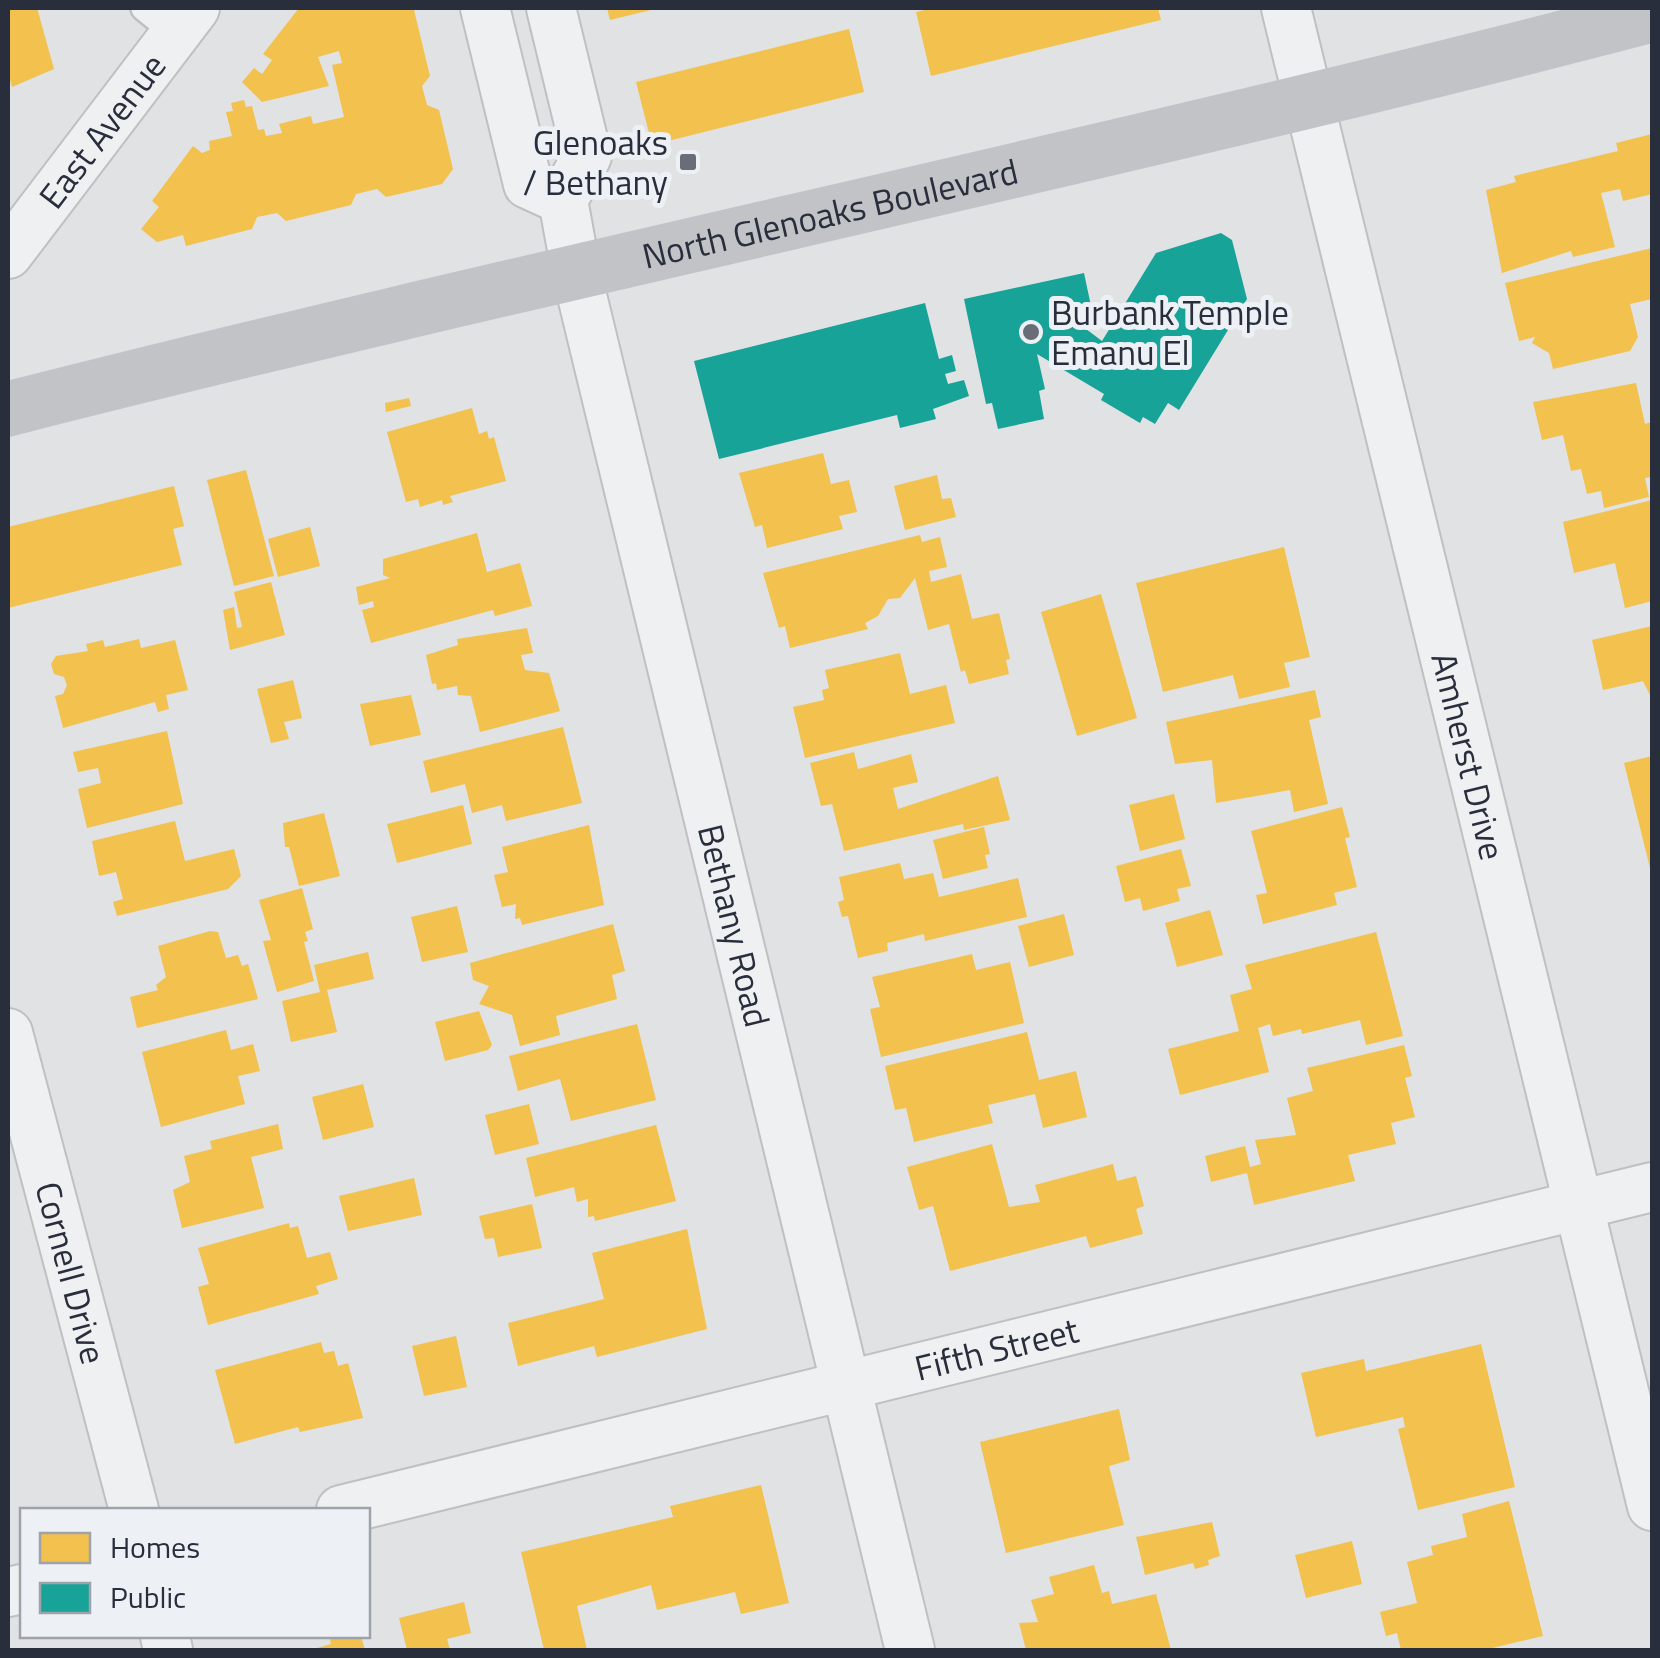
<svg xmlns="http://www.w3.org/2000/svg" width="1660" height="1658" font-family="'Titillium Web',sans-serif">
  <rect width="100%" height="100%" fill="#e0e2e4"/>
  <path fill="#f2c14e" d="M8 8H37L54 69 12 87 8 73Z
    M299 8 414 10 430 76 422 86 427 105 439 110 453 169 442 184 386 197 377 189 356 194 351 205 286 221 277 213 257 217 252 229 186 246 183 235 157 242 141 229 159 207 152 201 193 146 202 153 210 150 209 141 232 136 226 112 233 111 231 103 244 100 246 107 252 106 258 130 264 129 266 136 282 133 279 124 311 116 313 124 344 117 332 65 342 63 339 51 318 57 329 86 262 102 242 82 254 68 262 74 272 60 263 54Z
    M607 8H654L655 9 610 20Z
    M934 8H1158L1161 20 931 76 916 12Z
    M849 29 864 92 652 145 636 82Z
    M1652 134V194L1623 201 1620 189 1601 193 1615 247 1573 257 1571 251 1502 273 1486 190 1516 182 1514 176 1618 151 1616 143Z
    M1652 248V299L1630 304 1638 337 1630 351 1553 369 1549 353 1532 343 1535 337 1519 341 1505 283Z
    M1636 383 1645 424 1652 422V477L1645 478 1649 497 1604 508 1601 491 1587 494 1581 469 1571 471 1563 435 1542 440 1533 402Z
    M409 398 411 406 386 412 385 403Z
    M472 408 479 434 487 431 489 439 494 437 506 481 450 496 453 502 443 505 442 500 420 507 418 499 406 502 387 432Z
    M823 453 831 484 849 480 857 512 839 516 843 529 767 548 762 525 755 527 739 473Z
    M246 470 274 576 234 586 207 480Z
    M937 475 942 499 951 498 956 517 905 530 894 486Z
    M174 486 184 526 173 529 182 565 8 608V527Z
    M1652 500V601L1625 608 1615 563 1574 573 1563 522Z
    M310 527 320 566 278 577 268 539Z
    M477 533 487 572 520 563 532 606 495 616 493 610 371 643 362 610 374 607 373 601 359 605 356 587 390 578 383 575V559Z
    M920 535 922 542 940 537 947 567 929 571 931 582 961 574 972 619 999 613 1010 659 1006 660 1009 674 969 684 965 670 961 672 949 624 928 630 915 578 900 598 888 599 878 616 865 623 868 629 790 648 785 626 779 628 763 573Z
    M1284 547 1310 657 1284 663 1290 687 1239 699 1233 675 1163 692 1136 583Z
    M271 582 285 635 230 650 223 610 234 607 237 628 242 627 234 592Z
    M1101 594 1137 718 1077 736 1041 612Z
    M1652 626V699L1643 681 1603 690 1592 640Z
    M527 628 533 653 521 655 525 670 549 673 560 711 480 732 471 696 458 695 457 686 437 690 436 683 432 684 426 655 458 645 457 639Z
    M139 639 141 648 175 640 188 690 166 695 169 709 158 712 155 702 63 728 55 696 63 694 67 685 64 677 54 674 51 664 56 656 88 651 86 644 103 640 105 647Z
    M900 653 910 694 946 685 955 723 805 758 793 707 824 700 822 690 829 688 825 670Z
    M293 680 302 718 284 722 289 739 271 743 257 689Z
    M1315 690 1321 717 1309 720 1328 804 1294 812 1290 790 1216 803 1212 760 1175 764 1166 722Z
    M411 695 421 735 370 746 360 704Z
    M563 727 582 803 506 821 502 805 472 813 465 784 431 793 423 761Z
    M167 731 183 804 87 828 78 789 101 783 98 768 78 772 73 752Z
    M854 752 858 769 911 754 918 782 893 788 898 809 998 776 1010 820 964 830 963 824 844 851 832 804 821 806 810 763Z
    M1652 756V872H1651L1624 763Z
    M1174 794 1185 839 1140 851 1129 805Z
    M463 805 472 844 397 863 387 824Z
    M1342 807 1350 837 1345 838 1357 887 1334 893 1337 905 1263 924 1256 895 1267 893 1251 831Z
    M324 813 340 876 299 886 289 847H285L283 823Z
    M175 821 185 861 234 849 241 876 228 889 117 916 113 902 123 899 116 872 99 876 92 841Z
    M589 825 604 905 522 925 520 918 515 919 516 904 502 907 494 875 508 872 502 847Z
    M984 827 990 854 985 855 988 868 943 879 933 840Z
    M1181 849 1191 886 1177 889 1180 901 1143 911 1140 898 1125 902 1116 866Z
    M900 863 904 879 933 873 939 897 1018 878 1027 917 925 941 924 934 887 943 888 951 858 958 848 916 842 917 838 902 844 900 839 877Z
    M302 888 313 929 305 932 308 941 304 942 314 981 277 992 263 941 271 940 259 900Z
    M457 906 468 952 422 962 411 917Z
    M1210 910 1223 955 1177 967 1165 923Z
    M1064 914 1074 955 1029 967 1018 926Z
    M613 924 625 971 612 975 617 999 556 1016 560 1035 520 1046 512 1015 479 1004 489 986 473 980 470 963Z
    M210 931 218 932 226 958 238 955 242 966 248 964 258 999 137 1028 130 997 158 990 156 985 166 977 158 946Z
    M1376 932 1403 1036 1366 1045 1360 1020 1302 1034 1301 1029 1273 1036 1270 1024 1258 1028 1269 1072 1180 1095 1168 1049 1239 1031 1230 995 1252 989 1245 965Z
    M368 952 374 979 327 990 337 1032 291 1042 282 1001 320 992 314 965Z
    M972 954 976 970 1010 962 1024 1023 881 1057 870 1009 880 1007 872 977Z
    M479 1011 492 1045 488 1050 445 1061 435 1022Z
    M637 1024 656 1100 571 1121 560 1079 518 1091 509 1056Z
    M226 1030 231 1050 253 1044 260 1071 238 1076 245 1104 161 1127 142 1052Z
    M1027 1032 1039 1080 1076 1071 1087 1117 1043 1128 1035 1094 988 1105 993 1123 914 1142 906 1108 895 1110 885 1066Z
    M1404 1045 1412 1076 1405 1078 1415 1117 1391 1123 1396 1144 1348 1155 1355 1181 1254 1205 1247 1173 1211 1182 1205 1156 1245 1146 1250 1167 1261 1164 1255 1140 1296 1135 1287 1098 1313 1091 1307 1068Z
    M363 1084 374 1127 323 1140 312 1097Z
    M529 1104 539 1144 495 1155 485 1115Z
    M278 1124 283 1149 251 1157 264 1208 182 1228 173 1190 190 1182 184 1156 212 1149 210 1141Z
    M656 1125 676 1201 595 1221 594 1216 588 1217V1199L577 1202 574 1187 535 1197 526 1158Z
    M992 1144 1009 1207 1040 1202 1035 1185 1113 1164 1117 1181 1136 1176 1144 1206 1136 1209 1143 1234 1090 1248 1086 1236 950 1271 933 1206 919 1210 907 1167Z
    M414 1178 422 1215 348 1231 339 1196Z
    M532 1204 542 1248 498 1257 494 1238 485 1239 479 1216Z
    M289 1223 290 1228 298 1226 307 1258 330 1252 338 1279 316 1286 319 1294 208 1325 198 1287 209 1284 198 1248Z
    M687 1229 707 1329 597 1357 594 1346 518 1366 508 1323 604 1299 592 1253Z
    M456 1336 467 1387 424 1396 412 1346Z
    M321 1342 324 1353 334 1351 338 1366 348 1363 363 1418 300 1432 298 1427 235 1444 215 1370Z
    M1481 1344 1515 1487 1418 1510 1398 1429 1405 1427 1403 1417 1316 1437 1301 1373 1364 1359 1366 1371Z
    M1119 1409 1130 1460 1109 1466 1124 1525 1006 1553 980 1442Z
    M761 1485 789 1603 741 1614 735 1592 657 1610 651 1585 577 1606 587 1650H544L521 1552 673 1517 670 1506Z
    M1509 1501 1543 1636 1484 1650H1401L1397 1633 1386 1636 1380 1612 1417 1603 1407 1562 1433 1555 1431 1546 1467 1537 1462 1514Z
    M1212 1522 1220 1556 1208 1560 1209 1565 1195 1569 1193 1563 1145 1575 1136 1537Z
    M1352 1541 1362 1584 1306 1598 1295 1555Z
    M1094 1565 1102 1593 1109 1591 1112 1604 1156 1594 1171 1650H1026L1019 1623 1038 1622 1031 1600 1054 1594 1049 1577Z
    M464 1602 471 1633 447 1639 450 1650H407L399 1618Z
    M329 1636H361L365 1650H310L331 1644Z"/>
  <path fill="#17a398" d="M1221 233 1232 240 1247 299 1179 410 1168 403 1155 424 1143 417 1140 423 1101 400 1104 394 1037 354 1045 389 1039 391 1044 419 998 429 992 403 986 404 964 299 1084 273 1091 306 1078 323 1102 341 1156 253Z
    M925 303 939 359 952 355 956 371 945 374 948 384 964 380 969 396 933 409 936 419 900 428 897 415 719 459 694 361Z"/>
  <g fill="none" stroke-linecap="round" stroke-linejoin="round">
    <g stroke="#bec0c2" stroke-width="30">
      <path id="lane" d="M144 8 175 33"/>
    </g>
    <g stroke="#bec0c2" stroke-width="52">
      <g id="street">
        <path d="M485 8 528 184 563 200"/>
        <path id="s1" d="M551 8 587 156 563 200 576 271 910 1650"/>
        <path id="s2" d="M1286 8 1652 1506"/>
        <path id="s3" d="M8 254 195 8"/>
        <path id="s4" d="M8 1033 134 1510"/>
        <path id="s5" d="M341 1510 1652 1187"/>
        <path d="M8 1592 22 1589"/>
        <path d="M165 1636 168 1650"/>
      </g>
    </g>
    <use href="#lane" stroke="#eff0f1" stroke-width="25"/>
    <use href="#street" stroke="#eff0f1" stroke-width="48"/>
    <path stroke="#c1c3c7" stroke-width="55" id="s6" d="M8 409C554 270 1107 157 1652 15"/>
  </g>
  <g fill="#686d77" stroke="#edf0f4" stroke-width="4">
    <rect x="678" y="152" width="20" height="20" rx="5"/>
    <circle cx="1031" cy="332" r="10"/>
  </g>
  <g text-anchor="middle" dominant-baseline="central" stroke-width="10" stroke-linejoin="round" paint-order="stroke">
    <g font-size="35" fill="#282e3c" stroke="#edf0f4">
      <text stroke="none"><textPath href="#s3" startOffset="155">East Avenue</textPath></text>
      <text stroke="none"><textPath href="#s6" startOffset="845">North Glenoaks Boulevard</textPath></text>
      <text stroke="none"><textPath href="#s2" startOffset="770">Amherst Drive</textPath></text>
      <text stroke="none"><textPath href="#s1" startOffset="948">Bethany Road</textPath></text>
      <text stroke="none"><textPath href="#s4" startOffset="248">Cornell Drive</textPath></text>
      <text stroke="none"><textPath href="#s5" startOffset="675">Fifth Street</textPath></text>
    </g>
    <g font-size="35" fill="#282e3c" stroke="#edf0f4" text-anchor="end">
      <text x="668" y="142">Glenoaks<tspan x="668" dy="40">/ Bethany</tspan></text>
      <text x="1051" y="312" text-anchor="start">Burbank Temple<tspan x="1051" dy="40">Emanu El</tspan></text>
    </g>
  </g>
  <rect width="1660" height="1658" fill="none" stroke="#282e3c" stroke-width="20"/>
  <rect x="20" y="1508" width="350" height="130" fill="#edf0f4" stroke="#9ea2aa" stroke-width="2.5"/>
  <rect x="40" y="1533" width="50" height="30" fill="#f2c14e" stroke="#9ea2aa" stroke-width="2.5"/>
  <text x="110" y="1558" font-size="30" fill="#282e3c">Homes</text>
  <rect x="40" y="1583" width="50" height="30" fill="#17a398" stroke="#9ea2aa" stroke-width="2.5"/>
  <text x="110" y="1608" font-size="30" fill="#282e3c">Public</text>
</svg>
